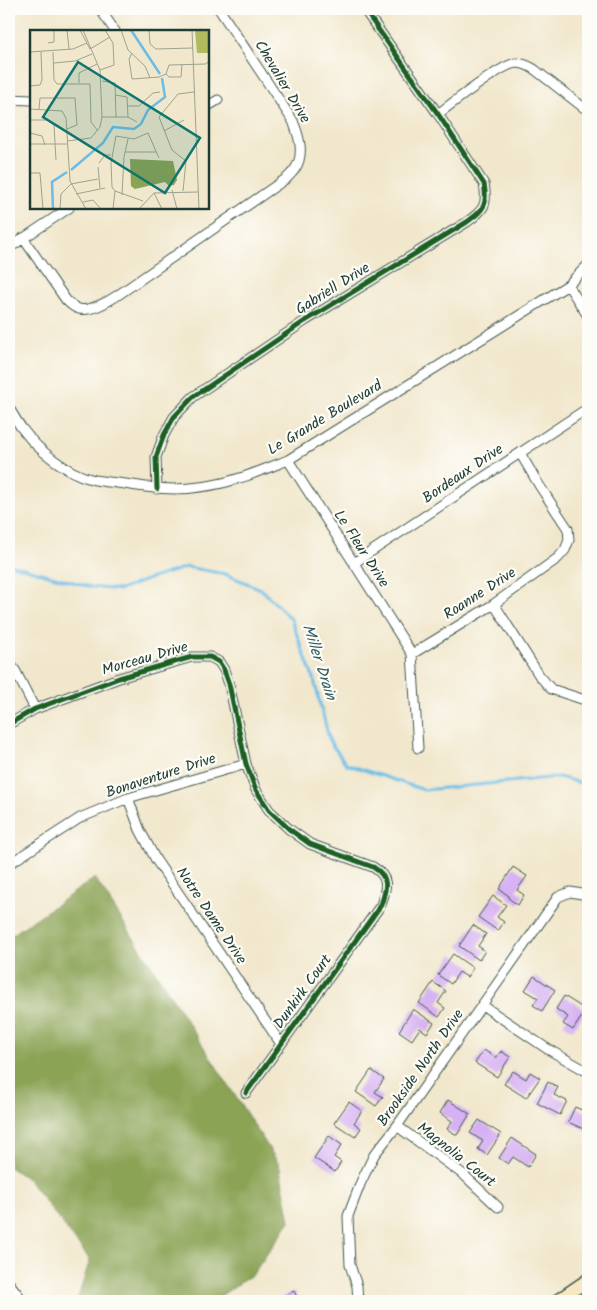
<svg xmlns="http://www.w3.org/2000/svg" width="597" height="1310" font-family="Kalam,sans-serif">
  <rect width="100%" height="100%" fill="#fdfcf7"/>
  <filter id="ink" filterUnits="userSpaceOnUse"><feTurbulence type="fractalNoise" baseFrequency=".02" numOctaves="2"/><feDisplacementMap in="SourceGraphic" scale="10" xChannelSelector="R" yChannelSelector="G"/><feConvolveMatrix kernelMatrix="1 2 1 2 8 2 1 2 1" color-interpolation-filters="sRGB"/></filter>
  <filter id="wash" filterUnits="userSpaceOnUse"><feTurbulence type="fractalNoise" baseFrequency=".0096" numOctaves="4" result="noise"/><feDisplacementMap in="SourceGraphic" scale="20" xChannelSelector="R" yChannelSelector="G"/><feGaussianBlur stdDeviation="1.12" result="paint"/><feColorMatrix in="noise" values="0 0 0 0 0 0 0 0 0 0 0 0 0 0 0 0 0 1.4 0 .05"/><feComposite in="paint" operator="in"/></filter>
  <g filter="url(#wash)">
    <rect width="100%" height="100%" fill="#f1e7cc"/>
    <path fill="#8ba354" stroke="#557044" d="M95 878 279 1164 290 1221 253 1274 213 1301H77L90 1260 28 1179 9 1167V937Z"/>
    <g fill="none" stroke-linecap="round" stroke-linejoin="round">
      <path stroke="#6bbde7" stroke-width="3" d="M9 564 91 587 120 590 149 579 187 567 225 574 261 589 291 619 314 680 330 742 346 764 424 790 559 777 588 785"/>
    </g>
    <g id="blocks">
      <path fill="#d6b0f3" d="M513 867 527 876 517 890 524 895 518 905 508 898 509 896 499 889Z
        M493 896 506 905 497 917 504 922 498 931 478 917Z
        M473 925 486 934 478 946 485 951 479 960 459 946Z
        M453 954 473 968 467 977 459 972 451 984 438 975Z
        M534 976 555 990 542 1011 533 1005 538 998 525 990Z
        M433 982 446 991 438 1003 445 1008 439 1017 419 1003Z
        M564 996 586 1010 573 1030 563 1024 568 1017 556 1009Z
        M413 1009 434 1023 427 1033 420 1028 412 1040 399 1031Z
        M484 1050 496 1058 501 1051 510 1057 497 1077 475 1063Z
        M371 1070 384 1079 375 1092 383 1097 376 1106 356 1092Z
        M513 1071 526 1079 530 1072 540 1078 526 1098 504 1084Z
        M548 1082 558 1087 554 1095 567 1101 560 1115 537 1103Z
        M448 1100 470 1114 457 1135 447 1129 452 1121 440 1113Z
        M349 1102 362 1111 354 1123 361 1128 355 1137 334 1123Z
        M575 1107 588 1113V1131L568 1122Z
        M479 1120 501 1134 487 1155 478 1149 483 1141 470 1133Z
        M329 1136 342 1145 334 1157 341 1162 335 1172 314 1158Z
        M512 1138 536 1154 528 1167 513 1157 508 1164 499 1158Z
        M294 1291 299 1301H274Z"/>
    </g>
  </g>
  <g filter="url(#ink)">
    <use href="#blocks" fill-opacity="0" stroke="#3e564b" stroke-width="1"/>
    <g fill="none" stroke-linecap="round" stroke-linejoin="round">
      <g stroke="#3e564b" stroke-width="11">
        <path id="street" d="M100 9 115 31
          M9 99 31 100
          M208 106 218 100
          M438 114C451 104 503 64 516 63 522 63 529 66 534 69L588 111
          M23 238 66 300C70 304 74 308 79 309 90 312 109 301 118 295L287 178C290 175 293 172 295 169 305 154 299 136 293 121L219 9
          M9 248 69 208
          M568 285 588 316
          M9 408C14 416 18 424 24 431 38 450 67 473 91 479 101 482 114 482 125 484 150 488 175 491 200 487 230 484 260 471 288 460L568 285 588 265
          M288 460 412 654 418 748
          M157 489 156 457 164 435 174 417 193 397 305 321 467 222C484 210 488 205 484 184L438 114 364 9
          M354 563 588 408
          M494 604 539 675 551 689 588 701
          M412 654 494 604 558 558 565 550 569 540 568 529 539 485 520 453
          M9 663 15 670 35 709
          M9 724 35 709 119 678 192 657H210L219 662 224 670 229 684 246 764 256 790 269 810 289 829 310 844 373 867C391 878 386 889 381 905L246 1093
          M128 798 140 830 156 860 281 1044
          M9 864 80 818 128 798 246 764
          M482 1005 546 1048 588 1072
          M397 1126 464 1175 498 1207
          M9 1283 23 1301
          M358 1301 357 1286 350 1265 348 1216 361 1182 374 1155 397 1126 558 897 570 892 588 895"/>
      </g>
      <g stroke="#3e564b" stroke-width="15">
        <path id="secondary" d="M557 1301 588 1280"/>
      </g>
      <use href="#street" stroke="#fff" stroke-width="9"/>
      <use href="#secondary" stroke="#f7e8c3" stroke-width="12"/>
      <g stroke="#fdfcf7" stroke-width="8">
        <path id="cycleway" d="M157 489 156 457 164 435 174 417 193 397 305 321 467 222C484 210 488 205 484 184L438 114 364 9
          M9 724 35 709 119 678 192 657H210L219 662 224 670 229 684 246 764 256 790 269 810 289 829 310 844 373 867C391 878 386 889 381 905L246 1093"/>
      </g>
      <use href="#cycleway" stroke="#1b5e20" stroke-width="5"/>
    </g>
  </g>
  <g text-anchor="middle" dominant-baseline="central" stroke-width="4.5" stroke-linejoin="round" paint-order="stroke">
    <g font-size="15" fill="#1f3d34" stroke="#fdfcf7">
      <text transform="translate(282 82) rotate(59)">Chevalier Drive</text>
      <text transform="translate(333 289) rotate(-32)">Gabriell Drive</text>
      <text transform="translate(325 418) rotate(-31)">Le Grande Boulevard</text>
      <text transform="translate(463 474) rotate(-34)">Bordeaux Drive</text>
      <text transform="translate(361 549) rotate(57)">Le Fleur Drive</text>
      <text transform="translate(480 594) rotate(-33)">Roanne Drive</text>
      <text transform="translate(145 659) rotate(-16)">Morceau Drive</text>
      <text transform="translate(161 776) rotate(-18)">Bonaventure Drive</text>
      <text transform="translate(211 916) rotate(56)">Notre Dame Drive</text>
      <text transform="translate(303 992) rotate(-54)">Dunkirk Court</text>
      <text transform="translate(421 1068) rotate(-55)">Brookside North Drive</text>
      <text transform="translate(456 1155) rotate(38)">Magnolia Court</text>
    </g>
    <g font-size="16" font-style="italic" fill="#325d61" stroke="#fdfcf7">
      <text transform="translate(319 662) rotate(72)">Miller Drain</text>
    </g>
  </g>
  <g transform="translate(30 30)">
    <rect width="179" height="179" fill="#f1e7cc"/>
    <path d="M165 0H179V23H167Z" fill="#afbb5d"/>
    <path d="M100 129 143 131 147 150 144 155 139 156 135 152 105 159 101 156Z" fill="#8ba354"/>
    <path fill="none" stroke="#6bbde7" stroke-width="2.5" d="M101 0 130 44M41 140 73 113 83 97 104 99 111 94 118 80 135 67 132 48M23 179 22 152 37 142"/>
    <path fill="none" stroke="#9da38f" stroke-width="1" d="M37 0 39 19M50 0 60 19M91 0 98 20 115 36 120 48M119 0 120 14 126 19 163 18M162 0 169 179M18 13 24 12V0M60 19 80 7M0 22 43 19 57 13M11 22 12 50M23 22 24 50M102 23 99 29 102 49 129 47 136 44 139 35 176 34 179 31M24 33 45 31 62 24M70 40 84 35 83 13 75 0M136 44 139 47H151L152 34M24 50 27 54H60L61 92 68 101M72 51 85 53 86 87M49 53V43L67 34M0 56 10 55 12 50M85 65 97 67 98 87M179 71V88M98 76H109L123 63 130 62M0 79 32 81M9 79 10 68H45L47 95 37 99M32 81 36 88 40 151 56 179M72 87H98L107 92M0 90H18L24 95 26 130M134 101 154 90M0 103 12 106 15 115M37 111 61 108 70 97 72 87 70 40 53 0M0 114H37M95 122H126M69 133 75 125H81M68 137 70 158M0 143H10L13 179M142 160 147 179M85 161 82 157 81 133 86 106 104 109 118 103 129 128M85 161 113 171M153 161 156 131 142 120 129 87 148 64 164 62M124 163 132 179M46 164 75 158M92 165 94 127 98 109M53 172 63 170 71 179M30 179 31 164 41 154 68 149M83 179 85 161M109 179 124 163 168 162"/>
    <path fill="#0f766e" fill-opacity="0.15" stroke="#0f766e" stroke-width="2.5" d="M48 32 170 108 135 163 13 87Z"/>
    <rect width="179" height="179" fill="none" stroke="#1f3d34" stroke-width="2.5"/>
  </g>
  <rect width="597" height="1310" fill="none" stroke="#fdfcf7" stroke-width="30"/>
</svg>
